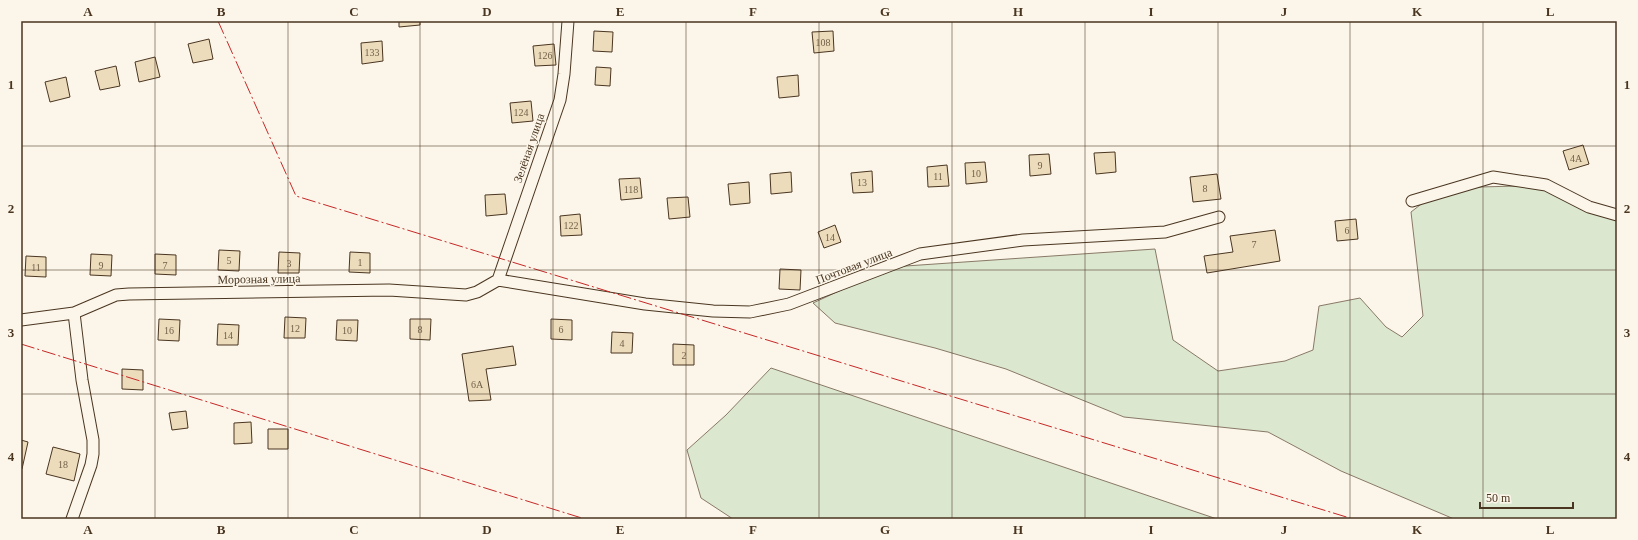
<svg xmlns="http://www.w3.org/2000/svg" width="1638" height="540" font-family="Georgia,serif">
  <rect width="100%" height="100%" fill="#fbf6e9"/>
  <path fill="#dce7d0" stroke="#887966" d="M1555 185 1604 215 1617 211V519H1454L1341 471 1268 432 1124 417 1006 369 935 348 835 323 813 303 891 267 1155 249 1173 340 1218 371 1285 361 1313 350 1319 306 1360 298 1386 327 1402 337 1423 316 1411 212 1442 188Z
    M771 368 1217 519H733L701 498 687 450 726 415Z"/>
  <path fill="#ecdcbc" stroke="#4a3520" d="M399 21H420V25L399 27Z
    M594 31 613 32 612 52 593 51Z
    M833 31 834 51 814 53 812 32Z
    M209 39 213 59 193 63 188 44Z
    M382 41 383 61 362 64 361 43Z
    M554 44 556 65 535 66 533 46Z
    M155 57 160 77 139 82 135 62Z
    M116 66 120 86 100 90 95 71Z
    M596 67 611 68 610 86 595 85Z
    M798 75 799 96 779 98 777 77Z
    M66 77 70 97 50 102 45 82Z
    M531 101 533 121 512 123 510 103Z
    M1583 145 1589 164 1569 170 1563 151Z
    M1115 152 1116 172 1096 174 1094 153Z
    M1049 154 1051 174 1030 176 1029 155Z
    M985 162 987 182 966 184 965 163Z
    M947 165 949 186 928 187 927 167Z
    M872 171 873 192 853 193 851 173Z
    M791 172 792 192 771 194 770 174Z
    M1217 174 1221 199 1193 202 1190 177Z
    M640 178 642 198 621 200 619 179Z
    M749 182 750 203 730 205 728 184Z
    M505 194 507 214 486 216 485 195Z
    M688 197 690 217 669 219 667 198Z
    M580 214 582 235 561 236 560 216Z
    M1356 219 1358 239 1337 241 1335 221Z
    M835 225 841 242 824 248 818 232Z
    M1275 230 1280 261 1207 273 1204 256 1233 252 1230 236Z
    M219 250 240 251 239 271 218 270Z
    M279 252 300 253 299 273H278Z
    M350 252 370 253V273L349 272Z
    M91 254 112 255 111 276 90 275Z
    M155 254 176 255V275L155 274Z
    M26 256 46 257V277L25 276Z
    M780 269 801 270 800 290 779 289Z
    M285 317 306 318 305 338H284Z
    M159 319 180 320 179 341 158 340Z
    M410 319H431L430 340 410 339Z
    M551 319 572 320V340L551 339Z
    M337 320H358L357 341 336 340Z
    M218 324 239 325 238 345H217Z
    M612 332 633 333 632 353H611Z
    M673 344 694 345V365H673Z
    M513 346 516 365 486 369 491 400 469 401 462 354Z
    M122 369 143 370V390L122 389Z
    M186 411 188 428 172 430 169 413Z
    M251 422 252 443 234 444V423Z
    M268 429H288V449H268Z
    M21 440 28 442 22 469H21Z
    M53 447 80 454 74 481 46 474Z"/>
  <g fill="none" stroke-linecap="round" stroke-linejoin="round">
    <g stroke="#4a3520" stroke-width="13">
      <path id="minor" d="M1412 201 1493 177 1546 185 1589 207 1617 215
        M498 280 645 304 713 311 750 312 789 304 920 254 1023 240 1165 232 1219 217
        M498 280 560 100 564 74 568 21
        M21 320 74 313 116 295 129 294 389 290 466 295 477 292 498 280
        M72 519 91 465 93 454V440L82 380 74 313"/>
    </g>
    <use href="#minor" stroke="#fbf6e9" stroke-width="11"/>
    <path stroke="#c62828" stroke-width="1" stroke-dasharray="14 3 2 3" stroke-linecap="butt" d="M218 21 296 196 1353 519
      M21 344 585 519"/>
  </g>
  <path fill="none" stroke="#4a3520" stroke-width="1" stroke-opacity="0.55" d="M155 21V519M288 21V519M420 21V519M553 21V519M686 21V519M819 21V519M952 21V519M1085 21V519M1218 21V519M1350 21V519M1483 21V519M21 146H1617M21 270H1617M21 394H1617"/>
  <g text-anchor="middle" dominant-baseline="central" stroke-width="3" stroke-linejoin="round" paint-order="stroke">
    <g font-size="10" fill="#725f47">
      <text x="823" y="42">108</text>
      <text x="372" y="52">133</text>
      <text x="545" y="55">126</text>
      <text x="521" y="112">124</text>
      <text x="1576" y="158">4А</text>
      <text x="1040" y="165">9</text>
      <text x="976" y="173">10</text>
      <text x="938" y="176">11</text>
      <text x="862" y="182">13</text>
      <text x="1205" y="188">8</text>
      <text x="631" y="189">118</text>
      <text x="571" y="225">122</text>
      <text x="1347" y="230">6</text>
      <text x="830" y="237">14</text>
      <text x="1254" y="244">7</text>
      <text x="229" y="260">5</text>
      <text x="360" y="262">1</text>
      <text x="289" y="263">3</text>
      <text x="101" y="265">9</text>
      <text x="165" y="265">7</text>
      <text x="36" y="267">11</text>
      <text x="295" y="328">12</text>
      <text x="420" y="329">8</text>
      <text x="561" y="329">6</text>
      <text x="169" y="330">16</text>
      <text x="347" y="330">10</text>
      <text x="228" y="335">14</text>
      <text x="622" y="343">4</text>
      <text x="684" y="355">2</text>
      <text x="477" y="384">6А</text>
      <text x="63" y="464">18</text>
    </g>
    <g font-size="12" fill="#4a3520" stroke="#fbf6e9">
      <text transform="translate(529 148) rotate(-71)">Зелёная улица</text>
      <text transform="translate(854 266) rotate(-21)">Почтовая улица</text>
      <text transform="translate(259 279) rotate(-1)">Морозная улица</text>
    </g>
  </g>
  <rect width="1638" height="540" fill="none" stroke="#fbf6e9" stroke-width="44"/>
  <path d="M1480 502v6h93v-6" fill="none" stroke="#4a3520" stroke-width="2"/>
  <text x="1486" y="502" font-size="12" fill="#4a3520" stroke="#fbf6e9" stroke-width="3" paint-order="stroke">50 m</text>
  <rect x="22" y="22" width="1594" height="496" fill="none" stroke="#4a3520" stroke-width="1.5"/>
  <g font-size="13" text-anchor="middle" font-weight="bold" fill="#4a3520">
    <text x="88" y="16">A</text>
    <text x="221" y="16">B</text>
    <text x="354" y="16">C</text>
    <text x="487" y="16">D</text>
    <text x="620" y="16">E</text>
    <text x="753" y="16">F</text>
    <text x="885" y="16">G</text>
    <text x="1018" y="16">H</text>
    <text x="1151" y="16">I</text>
    <text x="1284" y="16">J</text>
    <text x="1417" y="16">K</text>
    <text x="1550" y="16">L</text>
    <text x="11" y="89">1</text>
    <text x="1627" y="89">1</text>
    <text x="11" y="213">2</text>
    <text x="1627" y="213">2</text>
    <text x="11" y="337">3</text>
    <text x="1627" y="337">3</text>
    <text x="11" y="461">4</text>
    <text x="1627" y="461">4</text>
    <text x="88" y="534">A</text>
    <text x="221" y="534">B</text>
    <text x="354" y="534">C</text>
    <text x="487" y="534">D</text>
    <text x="620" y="534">E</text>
    <text x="753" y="534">F</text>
    <text x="885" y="534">G</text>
    <text x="1018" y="534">H</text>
    <text x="1151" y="534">I</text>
    <text x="1284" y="534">J</text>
    <text x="1417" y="534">K</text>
    <text x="1550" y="534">L</text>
  </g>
</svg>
